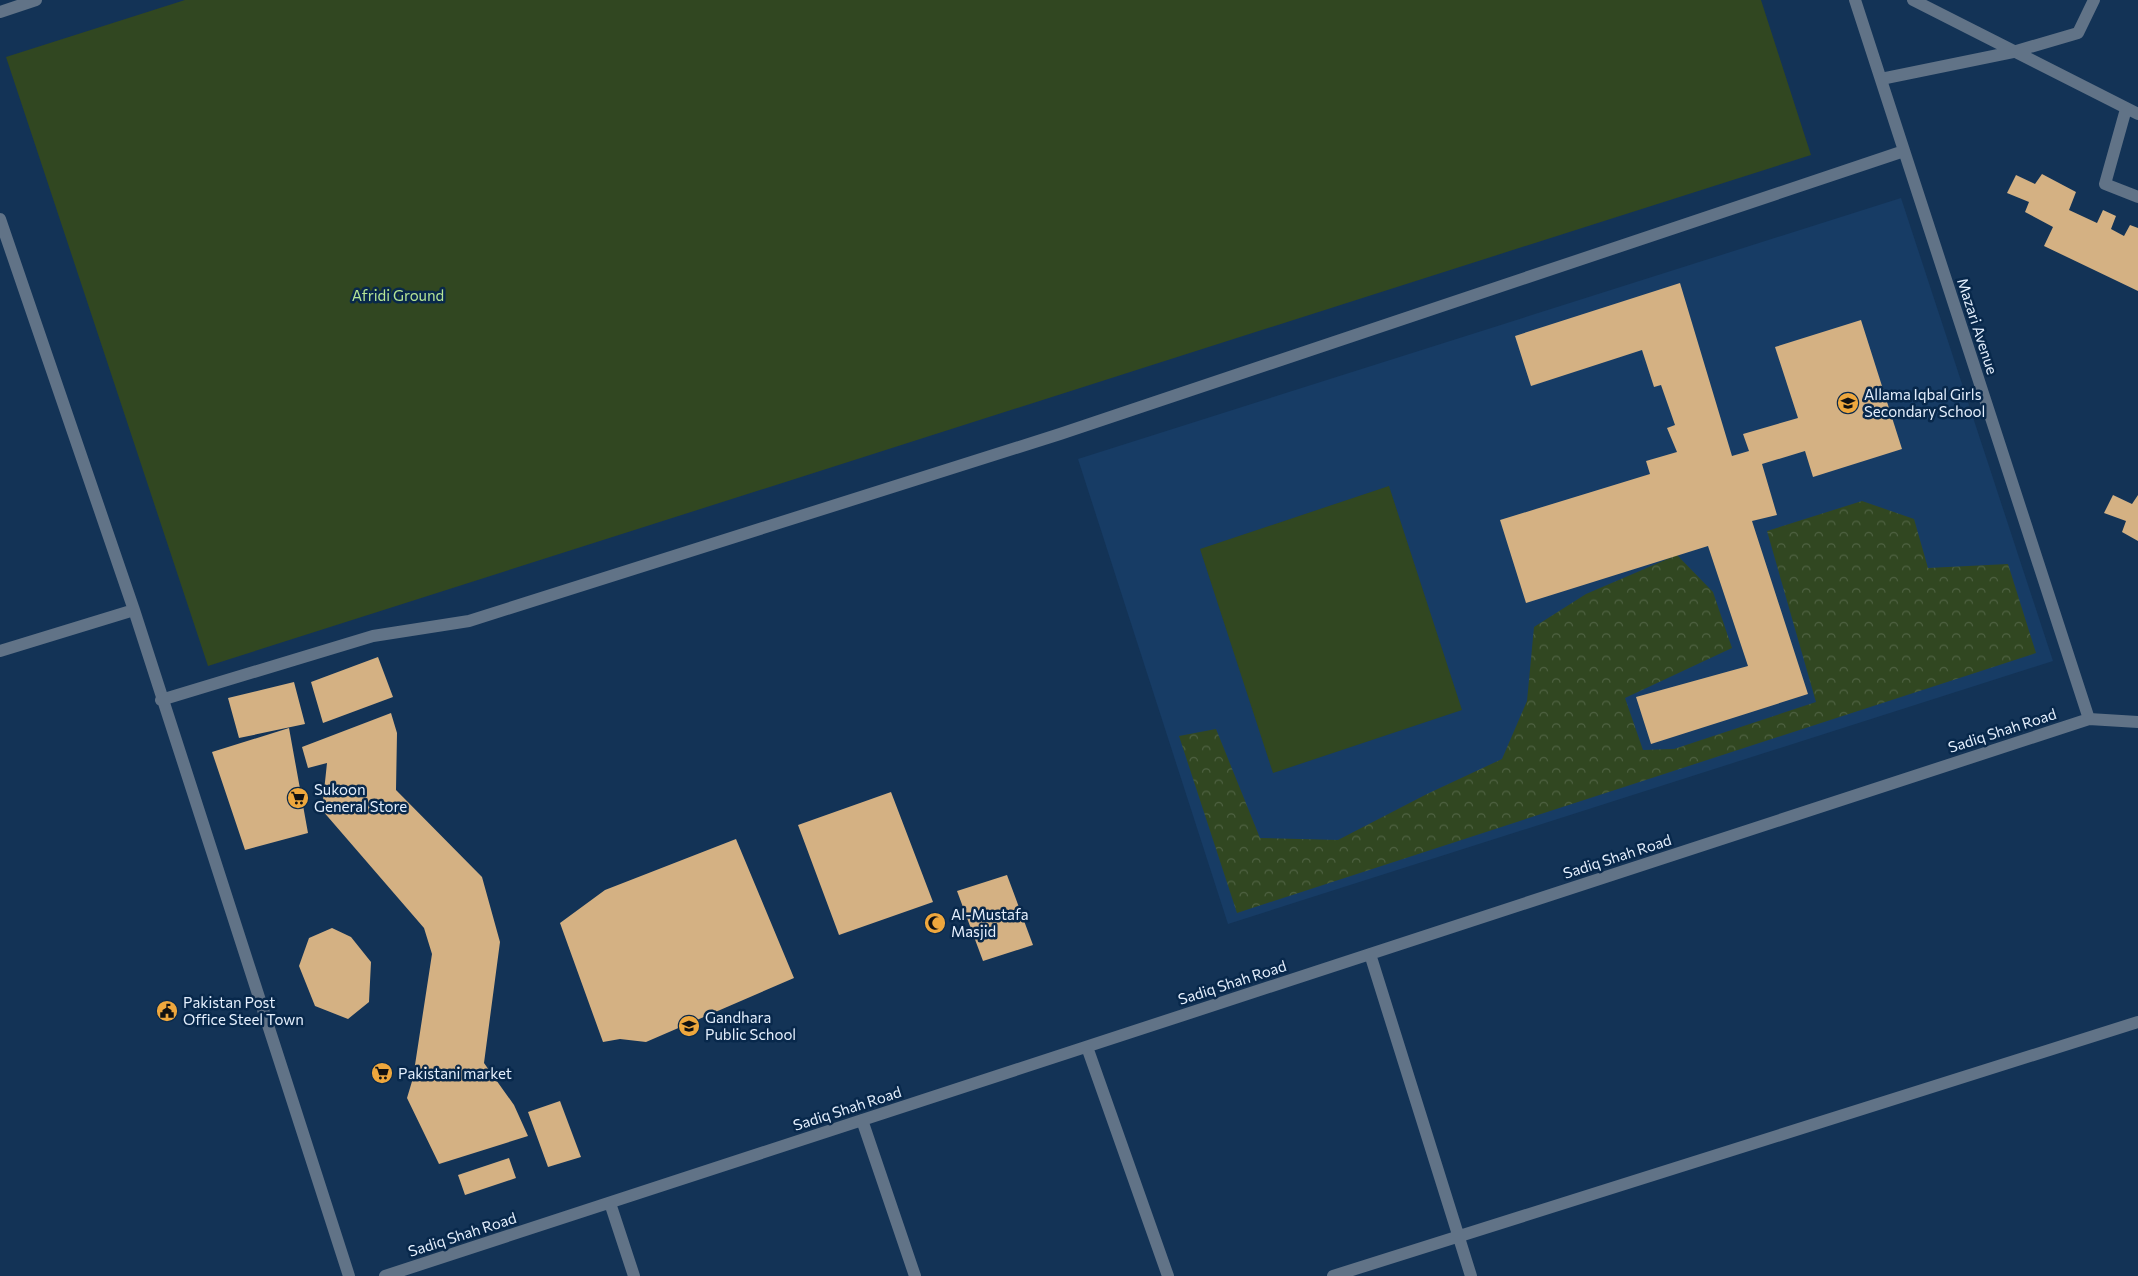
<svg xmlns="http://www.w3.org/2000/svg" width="2138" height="1276" font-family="Commissioner,sans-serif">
  <defs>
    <pattern id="forest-crowns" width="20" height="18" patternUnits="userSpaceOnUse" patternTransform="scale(1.25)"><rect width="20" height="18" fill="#314721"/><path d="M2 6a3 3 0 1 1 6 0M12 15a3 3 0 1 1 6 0" fill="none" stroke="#4f6242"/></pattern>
  </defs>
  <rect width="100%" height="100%" fill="#133356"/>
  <path fill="#173c65" d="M1901 198 2053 661 1228 924 1078 459Z"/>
  <path fill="#314721" d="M185 0H1761L1811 155 208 666 6 57Z
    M1389 486 1462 710 1273 773 1200 549Z"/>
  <path fill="url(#forest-crowns)" d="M1862 501 1914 519 1928 568 2008 564 2036 653 1237 913 1179 736 1216 729 1260 838 1338 840 1427 794 1502 759 1527 701 1534 627 1586 594 1677 555 1713 592 1732 648 1625 698 1643 750 1674 749 1816 702 1767 531Z"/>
  <path fill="#d4b183" d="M2042 174 2076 192 2069 210 2097 223 2103 210 2116 216 2111 229 2124 236 2130 225 2138 228V291L2044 246 2053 227 2025 212 2029 202 2007 193 2016 175 2035 184Z
    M1680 283 1732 456 1749 451 1743 434 1798 418 1775 347 1861 320 1902 449 1813 477 1805 451 1762 464 1777 515 1752 521 1808 694 1651 744 1636 697 1748 666 1708 546 1526 603 1500 520 1650 474 1646 461 1677 452 1667 428 1675 425 1661 385 1654 387 1642 350 1531 386 1515 336Z
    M2113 495 2132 504 2138 495V541L2122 532 2126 521 2104 513Z
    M378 657 393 697 323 723 311 682Z
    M294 682 305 724 239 738 228 698Z
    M391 713 397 733 396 790 482 877 500 942 484 1063 514 1105 528 1136 439 1164 407 1098 413 1078 432 954 424 928 322 810 327 763 308 768 302 747Z
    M289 728 308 833 245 850 212 752Z
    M891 792 933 902 839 935 798 825Z
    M736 839 794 978 646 1042 620 1039 603 1042 560 923 605 890Z
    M1007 875 1033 945 983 961 957 891Z
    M332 928 351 937 371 962 369 1002 348 1019 315 1006 299 966 309 938Z
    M560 1101 581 1157 548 1167 528 1112Z
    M509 1158 516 1178 465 1195 458 1175Z"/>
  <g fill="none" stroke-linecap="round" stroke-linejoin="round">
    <path stroke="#617387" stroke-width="12" d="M1855 0 2089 719
      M1913 0 2138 114
      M0 12 36 0
      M1881 79 2013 52 2078 33 2094 0
      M2126 109 2105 184 2138 197
      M0 219 134 610 349 1276
      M0 651 134 610
      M161 700 373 636 469 621 1060 434 1904 151
      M1370 954 1471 1276
      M1087 1047 1168 1276
      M862 1120 915 1276
      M610 1203 634 1276
      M385 1276 2089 719 2138 722
      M1333 1276 2138 1022"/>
  </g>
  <defs>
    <g id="school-disc" transform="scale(1.125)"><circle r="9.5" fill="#eea73d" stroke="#08284b"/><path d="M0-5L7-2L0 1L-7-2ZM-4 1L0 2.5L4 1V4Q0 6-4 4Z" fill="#111"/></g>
    <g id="supermarket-disc" transform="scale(1.125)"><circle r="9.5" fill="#eea73d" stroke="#08284b"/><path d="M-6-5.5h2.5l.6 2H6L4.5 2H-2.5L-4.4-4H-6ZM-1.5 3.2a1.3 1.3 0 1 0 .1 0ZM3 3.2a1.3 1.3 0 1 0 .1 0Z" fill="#111"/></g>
    <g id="mosque-disc" transform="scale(1.125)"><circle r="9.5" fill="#eea73d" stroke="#08284b"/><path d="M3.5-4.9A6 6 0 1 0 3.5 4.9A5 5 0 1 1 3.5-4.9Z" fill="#111"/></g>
    <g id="civic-disc" transform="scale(1.125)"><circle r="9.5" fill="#eea73d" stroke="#08284b"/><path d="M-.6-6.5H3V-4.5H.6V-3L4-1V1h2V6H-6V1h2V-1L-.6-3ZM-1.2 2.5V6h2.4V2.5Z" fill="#111"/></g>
  </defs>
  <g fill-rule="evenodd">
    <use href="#school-disc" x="1848" y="403"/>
    <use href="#supermarket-disc" x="298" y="798"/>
    <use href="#mosque-disc" x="935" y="923"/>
    <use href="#civic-disc" x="167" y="1011"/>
    <use href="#school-disc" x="689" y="1026"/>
    <use href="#supermarket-disc" x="382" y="1073"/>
  </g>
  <g text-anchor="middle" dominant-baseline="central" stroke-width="5" stroke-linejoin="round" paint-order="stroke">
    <g font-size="15" fill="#b6e595" stroke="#08284b">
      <text x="398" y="295">Afridi Ground</text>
    </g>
    <g font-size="15" fill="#e4effd" stroke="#08284b">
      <text transform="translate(1978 326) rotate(72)">Mazari Avenue</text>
      <text transform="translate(2002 730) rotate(-18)">Sadiq Shah Road</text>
      <text transform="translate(1617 856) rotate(-18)">Sadiq Shah Road</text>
      <text transform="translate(1232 982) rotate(-18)">Sadiq Shah Road</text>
      <text transform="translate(847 1108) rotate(-18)">Sadiq Shah Road</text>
      <text transform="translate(462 1234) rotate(-18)">Sadiq Shah Road</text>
    </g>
    <g font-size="15" fill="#e4effd" stroke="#08284b" text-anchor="start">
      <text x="1864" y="394">Allama Iqbal Girls<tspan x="1864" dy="17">Secondary School</tspan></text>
      <text x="314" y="789">Sukoon<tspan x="314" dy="17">General Store</tspan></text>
      <text x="951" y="914">Al-Mustafa<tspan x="951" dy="17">Masjid</tspan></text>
      <text x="183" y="1002">Pakistan Post<tspan x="183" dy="17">Office Steel Town</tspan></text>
      <text x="705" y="1017">Gandhara<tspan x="705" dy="17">Public School</tspan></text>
      <text x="398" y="1073">Pakistani market</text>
    </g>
  </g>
</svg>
